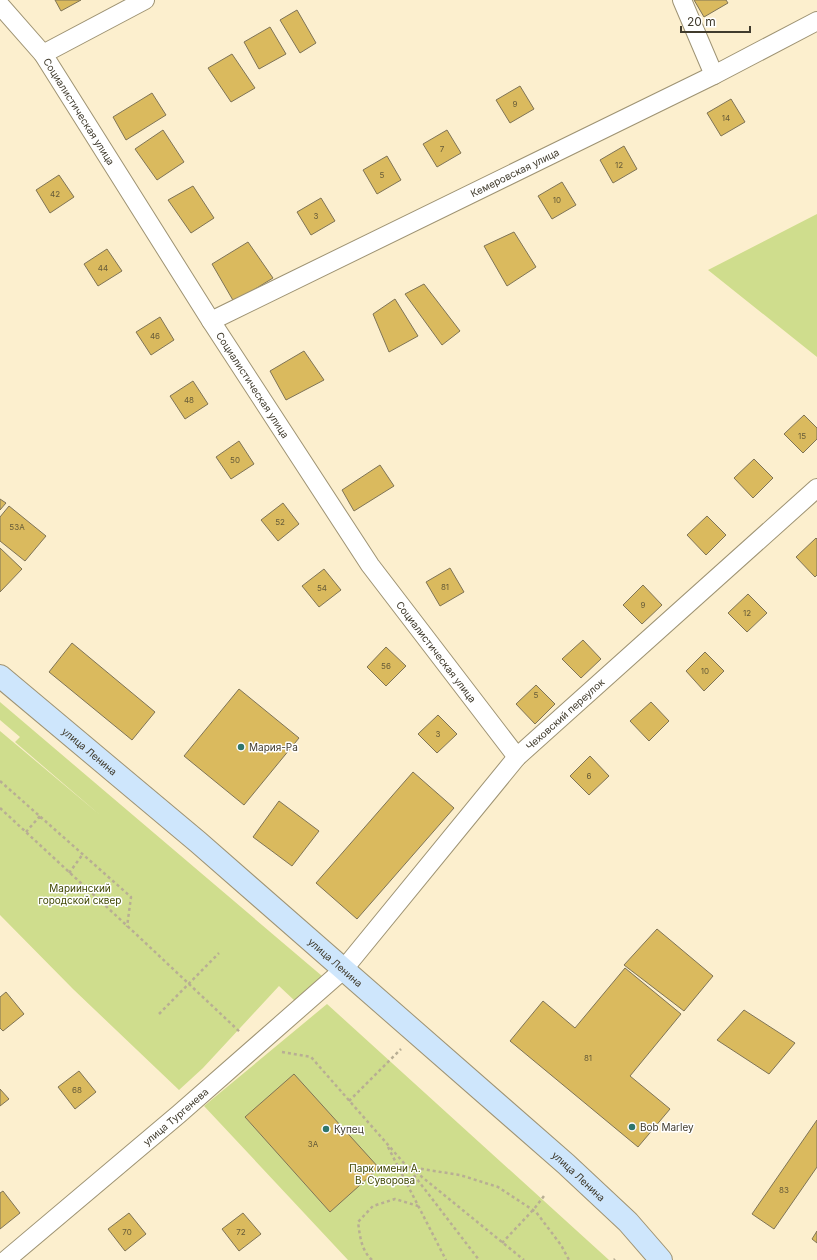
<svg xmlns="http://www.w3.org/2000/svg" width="817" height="1260" font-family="Inter,sans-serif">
  <rect width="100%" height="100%" fill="#fcefce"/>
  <path fill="#cfdd8d" d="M817 214V357L708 270Z
    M0 702 322 976 295 1001 279 986 203 1068 179 1090 73 989 0 915V731L100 815 15 742 20 737 0 720Z
    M327 1004 609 1260H348L204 1106Z"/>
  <path fill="#daba5e" stroke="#7f7456" d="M55 0H81L61 11Z
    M694 0H726L728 3 704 17Z
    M297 10 316 43 300 53 280 20Z
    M270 27 286 54 259 69 244 42Z
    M232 54 255 88 231 102 208 68Z
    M520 86 534 109 510 123 496 100Z
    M152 93 166 115 126 140 113 117Z
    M731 99 745 122 721 136 707 113Z
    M163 130 184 162 157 180 135 149Z
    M447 130 461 153 437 167 423 144Z
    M624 146 637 169 613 183 600 160Z
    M387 156 401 180 377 194 363 170Z
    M59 175 74 197 50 213 36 190Z
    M562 182 576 205 552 219 538 196Z
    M193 186 214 218 191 233 168 200Z
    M321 198 335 221 311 235 297 212Z
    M514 232 536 267 507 286 484 246Z
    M248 242 273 278 234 302 212 264Z
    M107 249 122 271 98 286 84 264Z
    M424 284 460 331 442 345 405 294Z
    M395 299 418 336 389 352 373 314Z
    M160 317 174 340 151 355 136 332Z
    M304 351 324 380 286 400 270 371Z
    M193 381 208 404 185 419 170 396Z
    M804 415 817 428V439L803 453 784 434Z
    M239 441 254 464 231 479 216 457Z
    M754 459 773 478 753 498 734 478Z
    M380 465 394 486 354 511 342 490Z
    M0 499 6 503 0 510Z
    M283 503 299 524 278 541 261 520Z
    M9 506 46 536 25 561 0 541V517Z
    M707 516 726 535 706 555 687 535Z
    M816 538 817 539V575L815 577 796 557Z
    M0 548 22 569 0 592Z
    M450 568 464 592 440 606 426 582Z
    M324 569 341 590 319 607 302 586Z
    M643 585 662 605 642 624 623 605Z
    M748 594 767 613 747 632 728 613Z
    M583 640 601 659 581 678 562 659Z
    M72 643 155 712 132 740 49 672Z
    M386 647 406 666 386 686 367 667Z
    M705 652 724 671 704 691 686 671Z
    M536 685 555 704 535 724 516 704Z
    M239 689 299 738 244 805 184 756Z
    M651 702 669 721 649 741 630 721Z
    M438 715 457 734 437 753 418 734Z
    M590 756 609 776 589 795 570 776Z
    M413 772 454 808 357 919 316 883Z
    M279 801 319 831 292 866 253 837Z
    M657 929 713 976 684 1011 624 965Z
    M625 968 681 1014 630 1076 670 1109 638 1147 510 1041 543 1001 575 1028Z
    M6 992 24 1014 3 1031 0 1028V997Z
    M744 1010 795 1043 769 1074 717 1040Z
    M79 1071 96 1092 75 1109 58 1087Z
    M294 1074 379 1168 330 1212 245 1117Z
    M0 1089 9 1099 0 1106Z
    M817 1120V1167L774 1229 752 1214Z
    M3 1191 20 1213 0 1229V1193Z
    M129 1213 146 1234 125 1251 108 1229Z
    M243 1213 261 1234 239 1251 222 1229Z
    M817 1231V1243L812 1239Z"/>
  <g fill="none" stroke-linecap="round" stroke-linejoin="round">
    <g stroke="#9e9373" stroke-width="20">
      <g id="street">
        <path d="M682 0 714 75"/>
        <path id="s1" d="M0 5 43 54 211 321 370 565 517 757"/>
        <path d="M43 54 145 0"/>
        <path id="s2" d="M211 321 714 75 817 21"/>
        <path id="s3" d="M6 1260 179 1114 343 970 517 757 817 488"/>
      </g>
    </g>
    <g stroke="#9e9373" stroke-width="24">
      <g id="secondary">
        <path id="s4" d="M0 676 198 842 566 1164 628 1222 661 1260"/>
      </g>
    </g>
    <path stroke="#b8ae94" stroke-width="2.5" stroke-dasharray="3 3" stroke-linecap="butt" d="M0 781 131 897 127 927
      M0 808 137 935 241 1033
      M26 832 40 816
      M69 873 83 854
      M159 1014 219 953
      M282 1052 311 1057 410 1170 479 1260
      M349 1101 401 1049
      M388 1147 446 1260
      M409 1167 460 1175 498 1187 536 1212 561 1245 569 1260
      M411 1168 524 1260
      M502 1243 534 1209 544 1196
      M372 1260C361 1250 360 1236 358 1222L373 1206 395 1199 418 1206
      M614 1260 615 1259"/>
    <use href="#street" stroke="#fff" stroke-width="18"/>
    <use href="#secondary" stroke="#cee6fc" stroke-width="22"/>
  </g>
  <g fill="#2f766d" stroke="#fff" stroke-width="1.5">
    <circle cx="241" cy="747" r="4"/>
    <circle cx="632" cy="1127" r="4"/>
    <circle cx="326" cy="1129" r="4"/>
  </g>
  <g text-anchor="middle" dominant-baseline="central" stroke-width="3" stroke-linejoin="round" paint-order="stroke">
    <g font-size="8" fill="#665b39">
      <text x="515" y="104">9</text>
      <text x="726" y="118">14</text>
      <text x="442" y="149">7</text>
      <text x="619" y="165">12</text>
      <text x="382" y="175">5</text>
      <text x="55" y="194">42</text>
      <text x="557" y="200">10</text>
      <text x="316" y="216">3</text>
      <text x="103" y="268">44</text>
      <text x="155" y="336">46</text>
      <text x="189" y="400">48</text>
      <text x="802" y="436">15</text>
      <text x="235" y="460">50</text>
      <text x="280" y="522">52</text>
      <text x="17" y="527">53А</text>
      <text x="445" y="587">81</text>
      <text x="322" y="588">54</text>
      <text x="643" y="605">9</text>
      <text x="747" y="613">12</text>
      <text x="386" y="666">56</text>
      <text x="705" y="671">10</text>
      <text x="536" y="695">5</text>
      <text x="438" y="734">3</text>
      <text x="589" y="776">6</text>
      <text x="588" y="1058">81</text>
      <text x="77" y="1090">68</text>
      <text x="313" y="1144">3А</text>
      <text x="784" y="1190">83</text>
      <text x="127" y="1232">70</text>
      <text x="241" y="1232">72</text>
    </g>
    <g font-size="10" fill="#403b2d" stroke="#fff">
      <text stroke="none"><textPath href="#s1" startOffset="133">Социалистическая улица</textPath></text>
      <text stroke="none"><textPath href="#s2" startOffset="338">Кемеровская улица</textPath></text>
      <text stroke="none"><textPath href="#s1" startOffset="457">Социалистическая улица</textPath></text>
      <text stroke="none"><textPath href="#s1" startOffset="781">Социалистическая улица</textPath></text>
      <text stroke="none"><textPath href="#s3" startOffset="784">Чеховский переулок</textPath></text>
      <text stroke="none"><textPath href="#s4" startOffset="117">улица Ленина</textPath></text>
      <text stroke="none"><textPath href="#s4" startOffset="441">улица Ленина</textPath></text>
      <text stroke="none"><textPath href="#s3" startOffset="222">улица Тургенева</textPath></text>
      <text stroke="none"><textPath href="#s4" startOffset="765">улица Ленина</textPath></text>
    </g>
    <g font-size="10" fill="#403b2d" stroke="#fff" text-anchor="start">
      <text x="249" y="747">Мария-Ра</text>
      <text x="640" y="1127">Bob Marley</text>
      <text x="334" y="1129">Купец</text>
    </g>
    <g font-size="10" fill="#3f4700" stroke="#fff">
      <text x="80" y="888">Мариинский<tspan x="80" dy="12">городской сквер</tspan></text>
      <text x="385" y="1168">Парк имени А.<tspan x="385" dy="12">В. Суворова</tspan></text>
    </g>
  </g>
  <path d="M681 26v6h69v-6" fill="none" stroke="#403b2d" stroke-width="2"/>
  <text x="687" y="26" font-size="12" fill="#403b2d" stroke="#ffffff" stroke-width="3" paint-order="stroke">20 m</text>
</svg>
